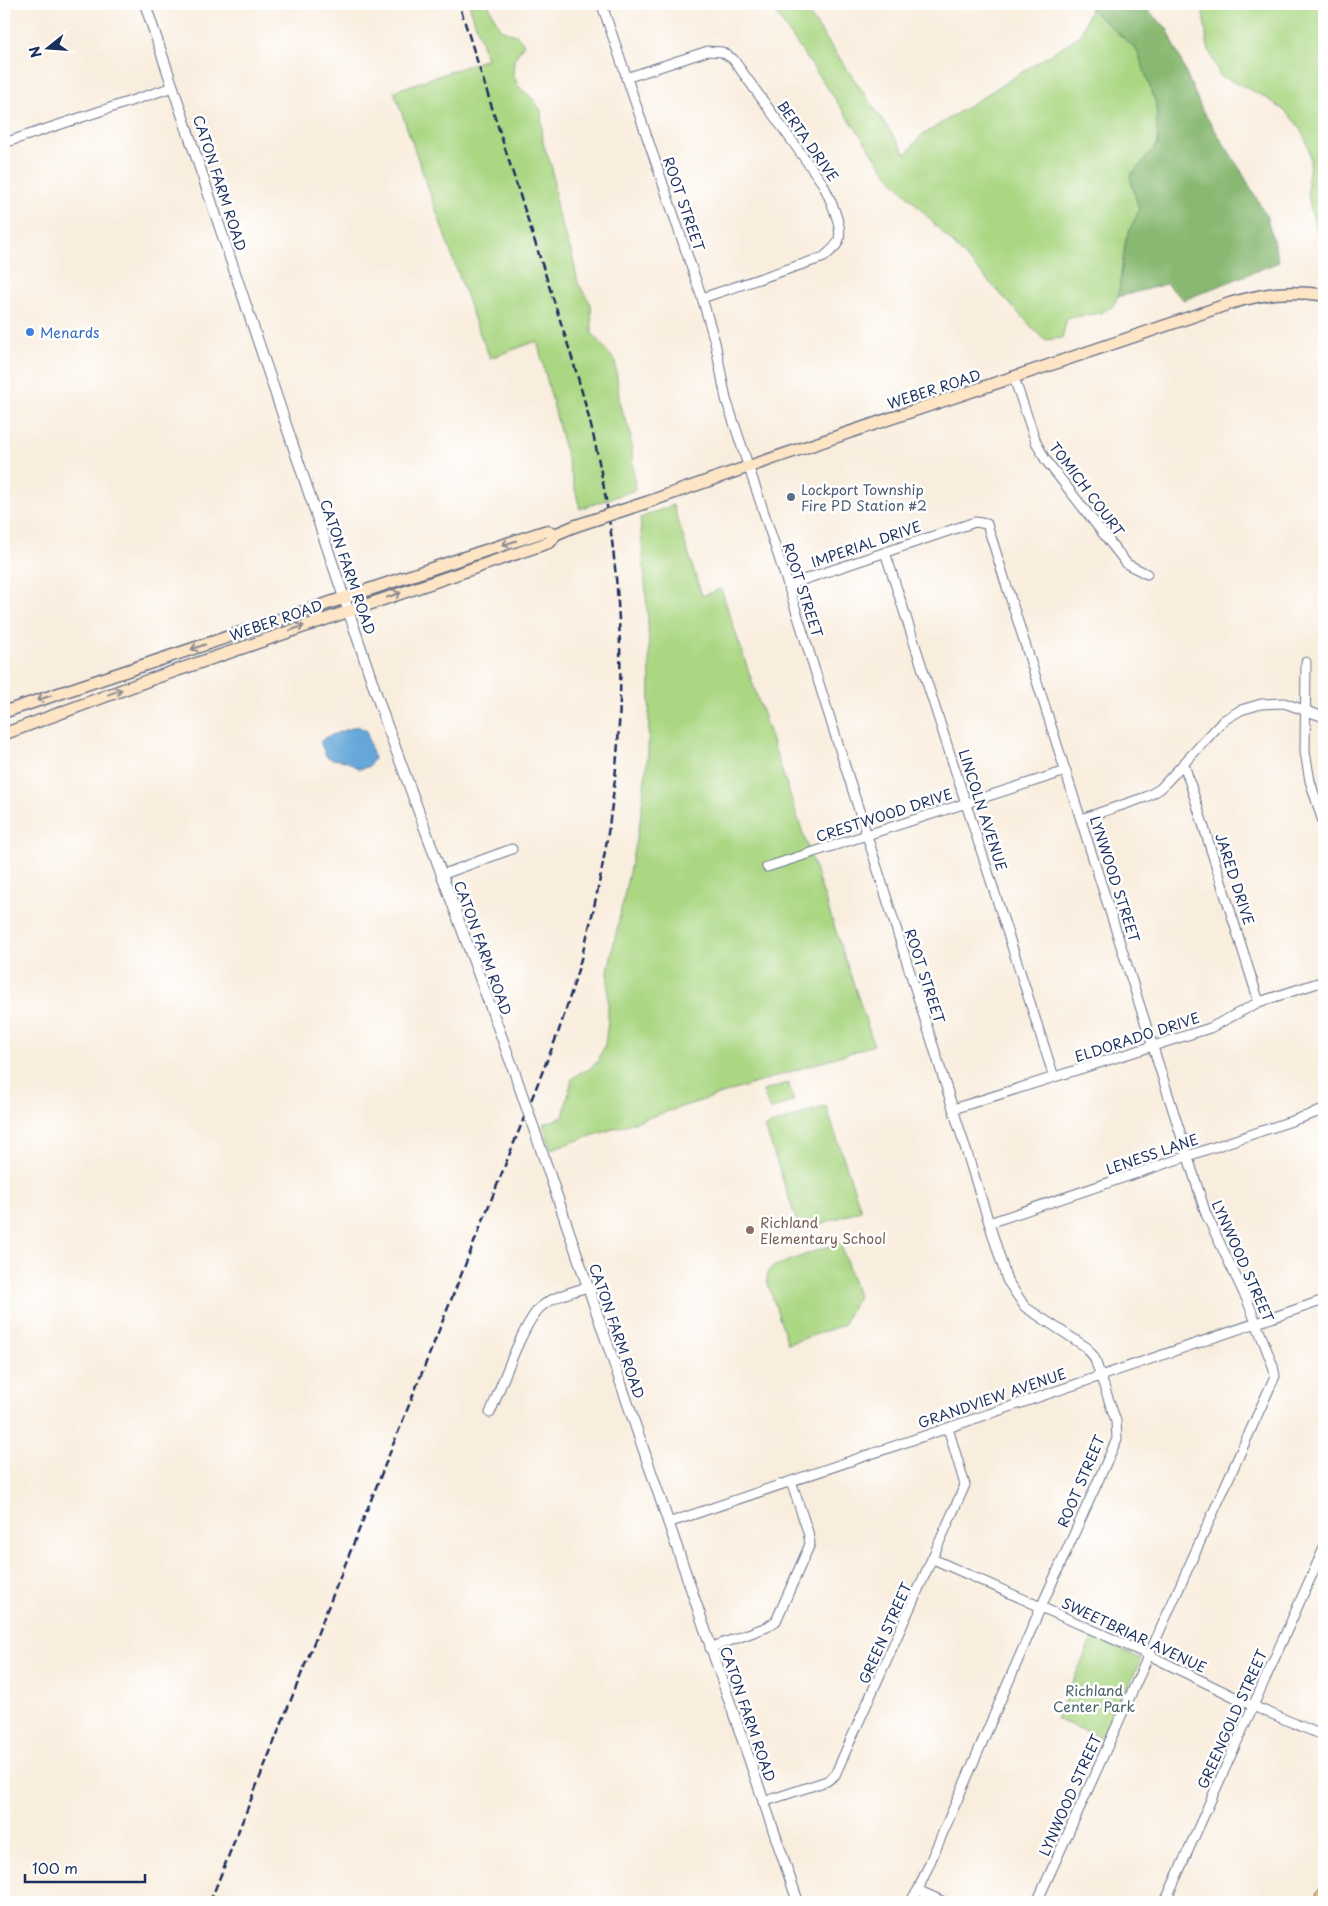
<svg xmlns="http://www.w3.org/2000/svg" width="1328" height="1906" font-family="'Playpen Sans',sans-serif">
  <rect width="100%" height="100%" fill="#fff"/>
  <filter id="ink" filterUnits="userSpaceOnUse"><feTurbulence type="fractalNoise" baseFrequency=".02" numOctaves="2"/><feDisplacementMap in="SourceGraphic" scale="10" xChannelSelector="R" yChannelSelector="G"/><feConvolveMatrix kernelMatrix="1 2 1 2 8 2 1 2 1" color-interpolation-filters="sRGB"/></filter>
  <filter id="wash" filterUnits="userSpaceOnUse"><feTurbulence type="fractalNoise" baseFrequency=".0096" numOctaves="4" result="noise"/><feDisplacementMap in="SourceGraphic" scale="20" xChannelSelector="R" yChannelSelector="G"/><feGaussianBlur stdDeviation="1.12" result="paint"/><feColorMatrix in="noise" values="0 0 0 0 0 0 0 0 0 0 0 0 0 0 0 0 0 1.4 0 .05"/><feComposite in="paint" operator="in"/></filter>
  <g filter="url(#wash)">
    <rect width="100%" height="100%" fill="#f9eddd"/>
    <path fill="#abd783" stroke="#638370" d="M469 4H488L500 29 518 36 524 44 514 60 513 74 518 86 534 100 541 111 543 143 552 168 557 211 572 254 578 283 591 304 592 333 615 361 620 406 630 431 635 490 580 509 537 341 490 358 477 327 394 91 487 59Z
      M769 4H802L906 154 921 136 1081 35 1090 9 1137 50 1156 104 1158 144 1130 176 1139 210 1126 239 1118 297 1112 307 1100 313 1067 318 1062 338 1044 340 888 175Z
      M1202 4H1324V243L1322 242C1313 220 1307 203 1308 179 1308 172 1311 163 1310 156 1303 109 1258 93 1220 76L1208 48Z
      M673 505 702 596 721 589 874 1045 551 1149 543 1124 563 1117 572 1079 579 1073 588 1070 598 1061 605 1044 608 1021V971L640 821 648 754 650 681 648 622 640 518Z
      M788 1083 794 1101 770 1110 763 1091Z
      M826 1106 861 1210 800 1231 765 1127Z
      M840 1242 858 1296 843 1325 788 1344 767 1281 768 1271 772 1267Z
      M1093 1636 1141 1659 1105 1739 1056 1719Z"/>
    <path fill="#88b871" stroke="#527468" d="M1086 4H1140L1167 28 1202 110 1240 169 1266 215 1279 262 1184 300 1166 284 1118 297 1126 239 1139 210 1130 176 1158 144 1156 104 1137 50 1090 9Z"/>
    <path fill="#65a7d9" stroke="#406b9c" d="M357 726 366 730 374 759 368 767 359 769 346 761 332 759 326 756 320 742 326 737Z"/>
  </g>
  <g filter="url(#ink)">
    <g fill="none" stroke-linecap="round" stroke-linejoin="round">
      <g stroke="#69728a" stroke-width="11">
        <path id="minor" d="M603 4V8L702 298 715 342 726 399 788 585 1007 1280 1025 1307 1086 1347 1094 1357 1116 1421 1117 1439 1041 1607 918 1890 910 1902
          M626 78 708 51 722 52 733 59 823 184C829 197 843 225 839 239 838 246 829 252 824 257L702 298
          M4 143 173 87
          M1014 378 1036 442 1045 459 1127 564 1147 574
          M885 552 1054 1077
          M788 585 975 522 987 524 1206 1214 1248 1302 1273 1366 1275 1376 1037 1902
          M1306 662 1305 752 1310 781 1324 825
          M1184 764 1259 1002
          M1081 819 1146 797 1160 789 1224 720 1241 710 1261 704 1284 703 1324 717
          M767 867 1066 771
          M441 875 512 849
          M953 1109 1210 1028 1259 1002 1324 981
          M989 1223 1324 1110
          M490 1413C500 1390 524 1319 542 1306 555 1296 571 1292 588 1287
          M668 1523 1324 1300
          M933 1559 1149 1655 1253 1706 1324 1736
          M710 1648 767 1627 776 1621 810 1544 808 1532 791 1481
          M763 1802 827 1781 835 1775 965 1485 948 1428
          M918 1890 944 1902
          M1165 1902 1324 1548"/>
      </g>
      <g stroke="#69728a" stroke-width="12">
        <path id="tertiary" d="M145 4 385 720 513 1068
          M545 1161 798 1902"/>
      </g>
      <g stroke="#69728a" stroke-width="14">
        <path id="secondary" d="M648 502C841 433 1037 371 1231 303 1267 293 1286 290 1324 295
          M4 712 475 554 546 531 556 534
          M4 734 149 680 550 542 556 534 575 526"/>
      </g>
      <g stroke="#69728a" stroke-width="16">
        <path id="primary" d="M1321 1902 1324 1895"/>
      </g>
      <use href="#minor" stroke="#fff" stroke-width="9"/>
      <use href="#tertiary" stroke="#fff" stroke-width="10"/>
      <use href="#secondary" stroke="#fde5c5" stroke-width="11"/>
      <use href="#primary" stroke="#fbbd6e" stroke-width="14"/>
      <path stroke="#1b2f5e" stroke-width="2.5" stroke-dasharray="8 4" stroke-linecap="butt" d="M210 1902 558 1033C622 848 638 659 600 467 587 399 564 333 543 267 515 180 487 92 459 4"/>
      <g stroke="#69728a" stroke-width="12" stroke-linecap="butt">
        <path id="tertiary-bridge" d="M513 1068 545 1161"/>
      </g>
      <g stroke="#69728a" stroke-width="14" stroke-linecap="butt">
        <path id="secondary-bridge" d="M575 526 648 502"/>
      </g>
      <use href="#tertiary-bridge" stroke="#fff" stroke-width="10"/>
      <use href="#secondary-bridge" stroke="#fde5c5" stroke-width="11"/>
    </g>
    <defs><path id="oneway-shaft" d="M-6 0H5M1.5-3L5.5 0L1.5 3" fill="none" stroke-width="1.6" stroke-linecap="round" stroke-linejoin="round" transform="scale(1.25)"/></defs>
    <g stroke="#8c8a92">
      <use href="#oneway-shaft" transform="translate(509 543) rotate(162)"/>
      <use href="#oneway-shaft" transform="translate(394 595) rotate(-19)"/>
      <use href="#oneway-shaft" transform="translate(297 628) rotate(-19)"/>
      <use href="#oneway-shaft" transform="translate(198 647) rotate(161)"/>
      <use href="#oneway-shaft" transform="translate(115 692) rotate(-20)"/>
      <use href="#oneway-shaft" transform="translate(44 698) rotate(161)"/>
    </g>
  </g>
  <circle fill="#3f7fe0" stroke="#fff" stroke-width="2" cx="30" cy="332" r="5"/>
  <circle fill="#5c6f8a" stroke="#fff" stroke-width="2" cx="791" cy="497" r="5"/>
  <circle fill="#8d6e63" stroke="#fff" stroke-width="2" cx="750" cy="1230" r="5"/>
  <g text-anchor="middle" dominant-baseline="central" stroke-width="5" stroke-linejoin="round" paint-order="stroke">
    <g font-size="14" fill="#1b2f5e" stroke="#fff">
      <text transform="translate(808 141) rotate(55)">BERTA DRIVE</text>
      <text transform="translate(220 183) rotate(72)">CATON FARM ROAD</text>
      <text transform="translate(684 204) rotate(71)">ROOT STREET</text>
      <text transform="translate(934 389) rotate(-18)">WEBER ROAD</text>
      <text transform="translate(1087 489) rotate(53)">TOMICH COURT</text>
      <text transform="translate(866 544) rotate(-19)">IMPERIAL DRIVE</text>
      <text transform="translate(348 567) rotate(71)">CATON FARM ROAD</text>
      <text transform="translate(803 590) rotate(72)">ROOT STREET</text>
      <text transform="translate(276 620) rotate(-19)">WEBER ROAD</text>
      <text transform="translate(983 810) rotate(72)">LINCOLN AVENUE</text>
      <text transform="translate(884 815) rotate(-18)">CRESTWOOD DRIVE</text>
      <text transform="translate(1115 879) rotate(72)">LYNWOOD STREET</text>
      <text transform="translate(1235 879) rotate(72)">JARED DRIVE</text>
      <text transform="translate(483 948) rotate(70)">CATON FARM ROAD</text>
      <text transform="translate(925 976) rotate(72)">ROOT STREET</text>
      <text transform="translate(1137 1037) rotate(-18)">ELDORADO DRIVE</text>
      <text transform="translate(1152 1154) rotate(-19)">LENESS LANE</text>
      <text transform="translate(1243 1261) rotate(66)">LYNWOOD STREET</text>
      <text transform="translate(617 1331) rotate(71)">CATON FARM ROAD</text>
      <text transform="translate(992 1398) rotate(-19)">GRANDVIEW AVENUE</text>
      <text transform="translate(1081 1481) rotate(-67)">ROOT STREET</text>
      <text transform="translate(885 1633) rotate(-66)">GREEN STREET</text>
      <text transform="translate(1134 1635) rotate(25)">SWEETBRIAR AVENUE</text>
      <text transform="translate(748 1714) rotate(71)">CATON FARM ROAD</text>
      <text transform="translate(1232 1719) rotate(-66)">GREENGOLD STREET</text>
      <text transform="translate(1070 1795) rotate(-66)">LYNWOOD STREET</text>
    </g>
    <g font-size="14" fill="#366cbe" stroke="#fff" text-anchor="start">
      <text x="40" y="332">Menards</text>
    </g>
    <g font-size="14" fill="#4e5e75" stroke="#fff" text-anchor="start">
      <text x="801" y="489">Lockport Township<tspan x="801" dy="16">Fire PD Station #2</tspan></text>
    </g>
    <g font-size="14" fill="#785e54" stroke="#fff" text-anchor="start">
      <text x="760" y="1222">Richland<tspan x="760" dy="16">Elementary School</tspan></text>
    </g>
    <g font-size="14" fill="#466169" stroke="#fff">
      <text x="1094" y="1690">Richland<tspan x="1094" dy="16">Center Park</tspan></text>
    </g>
  </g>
  <rect width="1328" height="1906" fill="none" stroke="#fff" stroke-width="20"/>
  <g transform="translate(48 48) rotate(253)" stroke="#ffffff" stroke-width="4" paint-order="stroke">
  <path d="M0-4L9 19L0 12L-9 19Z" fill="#1b2f5e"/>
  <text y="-8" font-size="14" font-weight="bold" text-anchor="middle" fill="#1b2f5e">N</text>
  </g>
  <path d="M25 1874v8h120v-8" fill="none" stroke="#1b2f5e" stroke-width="2.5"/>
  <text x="32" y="1874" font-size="15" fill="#1b2f5e" stroke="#ffffff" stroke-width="4" paint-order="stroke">100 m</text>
</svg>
